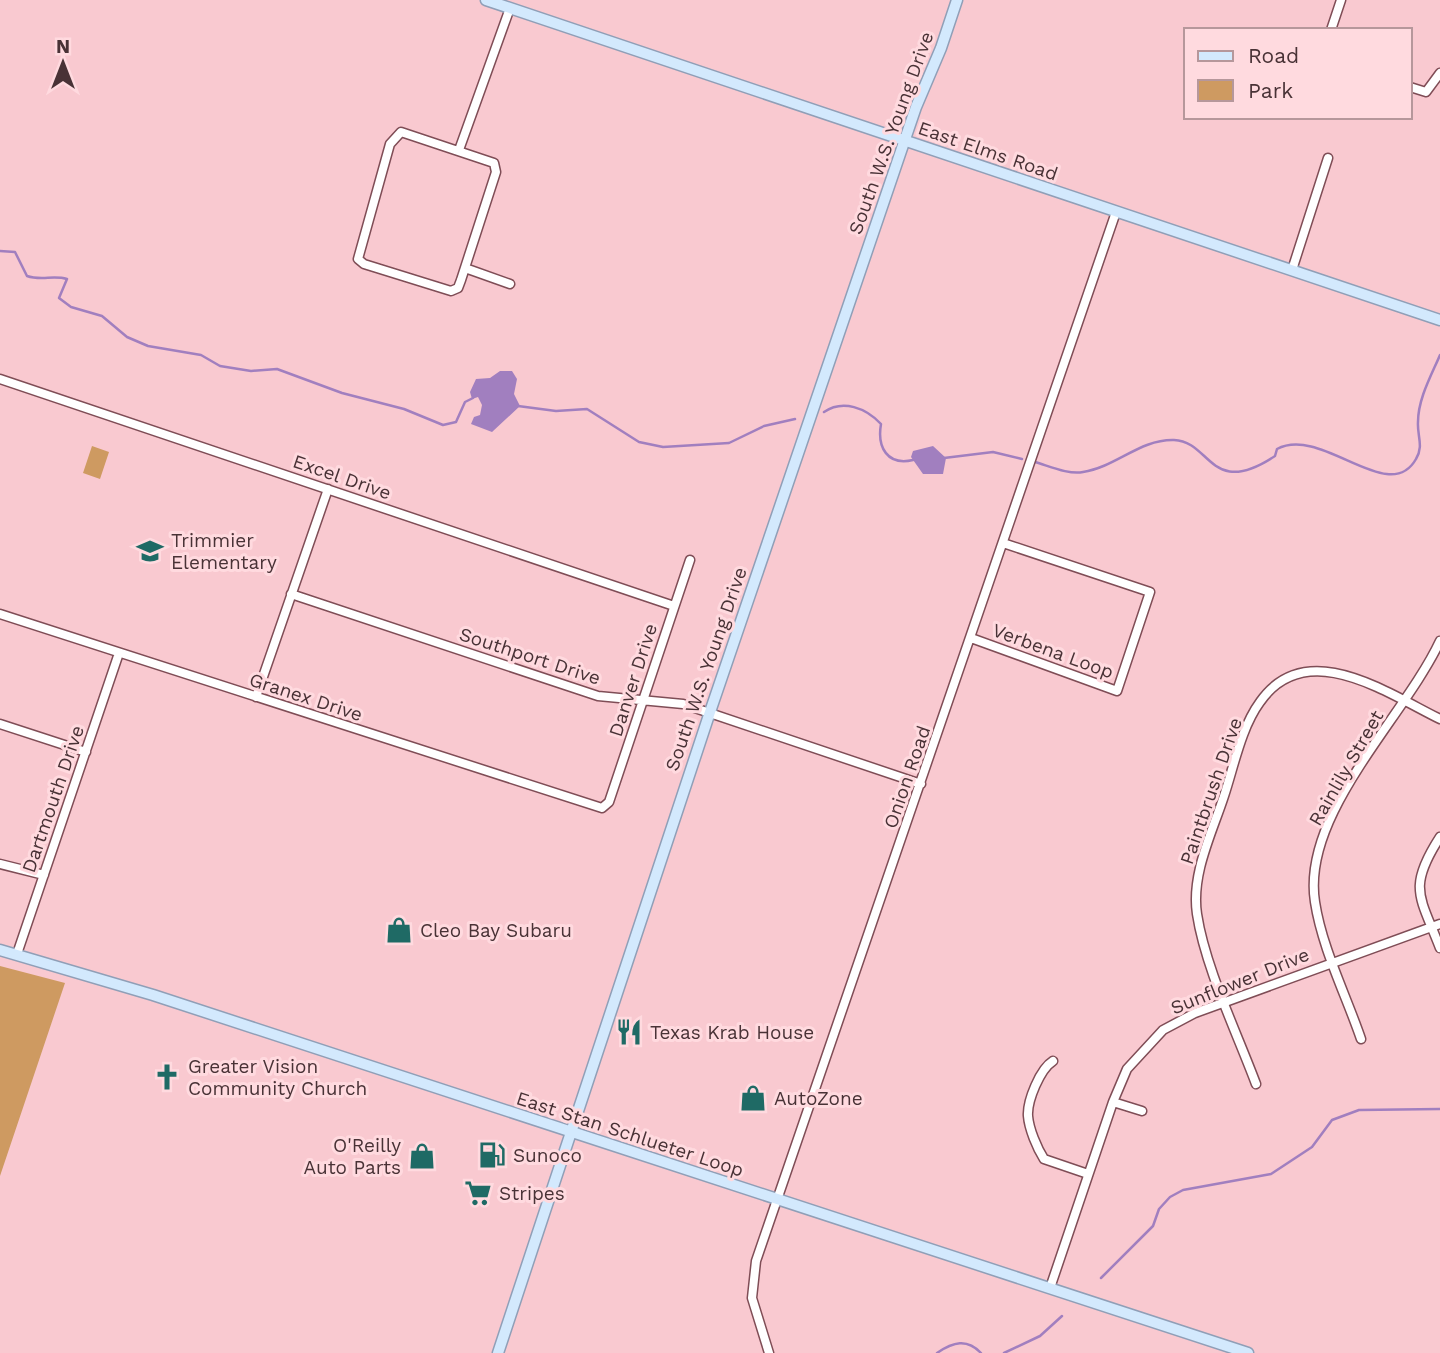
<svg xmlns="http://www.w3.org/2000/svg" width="1440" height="1353" font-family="'Work Sans',sans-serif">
  <rect width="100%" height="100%" fill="#f9c9d0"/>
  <path fill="#ce9a61" d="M92 446 109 452 100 479 83 473Z
    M0 966 65 983 0 1176Z"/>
  <path fill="#a17fbf" d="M500 371H512L517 379 514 394 520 406 492 432 471 424 474 417 480 415 482 405 478 397 472 399 470 392 476 379 490 378Z
    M933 446 946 458 943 474H923L911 457 913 451Z"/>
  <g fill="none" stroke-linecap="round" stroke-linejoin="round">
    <path stroke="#a17fbf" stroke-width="2.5" d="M0 251 15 252 27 276C41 281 53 275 67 279L59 298 71 307 102 316 127 337 148 346 201 355 220 366 251 371 277 369 342 393 404 409 443 425 456 422 465 402 473 398
      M518 406 556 411 587 409 639 442 663 447 729 443 764 426 795 419
      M824 412C843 399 866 408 881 424 877 447 887 466 913 460
      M944 458 993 452 1022 459
      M1035 462C1049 466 1069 475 1083 472 1116 467 1140 439 1174 440 1211 441 1210 499 1275 456L1277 449C1322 425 1389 507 1416 459 1424 446 1417 436 1418 422 1418 399 1431 376 1440 355
      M1101 1278 1153 1226 1159 1209 1170 1197 1183 1190 1271 1174 1312 1147 1332 1120 1359 1110 1440 1109
      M937 1353C953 1342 967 1338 981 1353
      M1004 1353 1040 1336 1062 1316"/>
    <g stroke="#7f4d56" stroke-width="11">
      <path id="minor" d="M1331 30 1341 0
        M1410 87 1426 92 1440 73
        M401 132 494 163 496 172 461 280 458 288 451 291 364 264 358 259 390 144Z
        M459 150 510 8
        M465 268 510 284
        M1292 270 1328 158
        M0 379 674 606
        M291 594 598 696 683 704 921 784
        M0 614 602 808 609 802 690 560
        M971 638 1117 691 1150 592 1003 543
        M256 697 328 489
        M0 724 86 752
        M1440 837C1407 888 1420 896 1440 948
        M0 864 44 875
        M17 954 119 653
        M1361 1039C1346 995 1322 948 1315 902 1301 814 1404 718 1440 641
        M1053 1061C1040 1069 1027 1101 1028 1116 1029 1129 1037 1148 1044 1159L1088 1174
        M1256 1084C1237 1033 1205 967 1197 914 1191 874 1212 833 1224 796 1234 766 1241 728 1260 702 1306 636 1387 693 1440 719
        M1113 1102 1142 1111
        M1050 1288 1113 1102 1127 1069 1163 1030 1195 1013 1440 924
        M769 1353 752 1298 756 1261 1116 212"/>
    </g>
    <g stroke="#909fb7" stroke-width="13">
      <path id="major" d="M486 0 1440 320
        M0 950 153 995 1248 1353
        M498 1353 710 712 916 107 941 48 957 0"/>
    </g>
    <use href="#minor" stroke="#fff" stroke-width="8"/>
    <use href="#major" stroke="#d3e9fd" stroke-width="10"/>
  </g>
  <defs>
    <g id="school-bare" transform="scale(2.1)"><path d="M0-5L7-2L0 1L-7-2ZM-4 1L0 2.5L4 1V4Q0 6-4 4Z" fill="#1f6a65" stroke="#ffdadf" stroke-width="2.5" paint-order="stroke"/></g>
    <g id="shop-bare" transform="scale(2.1)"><path d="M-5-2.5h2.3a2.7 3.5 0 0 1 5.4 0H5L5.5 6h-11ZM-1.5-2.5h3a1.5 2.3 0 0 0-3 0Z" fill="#1f6a65" stroke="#ffdadf" stroke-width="2.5" paint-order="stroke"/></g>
    <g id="restaurant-bare" transform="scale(2.1)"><path d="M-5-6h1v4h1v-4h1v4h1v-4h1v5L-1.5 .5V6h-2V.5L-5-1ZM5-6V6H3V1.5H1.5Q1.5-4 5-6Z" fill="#1f6a65" stroke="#ffdadf" stroke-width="2.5" paint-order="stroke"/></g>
    <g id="church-bare" transform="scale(2.1)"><path d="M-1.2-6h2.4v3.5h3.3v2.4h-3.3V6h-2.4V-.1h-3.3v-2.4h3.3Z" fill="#1f6a65" stroke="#ffdadf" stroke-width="2.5" paint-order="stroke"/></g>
    <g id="fuel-bare" transform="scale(2.1)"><path d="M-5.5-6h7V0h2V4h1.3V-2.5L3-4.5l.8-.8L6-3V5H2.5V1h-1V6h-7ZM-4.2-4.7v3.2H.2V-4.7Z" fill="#1f6a65" stroke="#ffdadf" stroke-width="2.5" paint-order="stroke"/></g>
    <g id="supermarket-bare" transform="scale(2.1)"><path d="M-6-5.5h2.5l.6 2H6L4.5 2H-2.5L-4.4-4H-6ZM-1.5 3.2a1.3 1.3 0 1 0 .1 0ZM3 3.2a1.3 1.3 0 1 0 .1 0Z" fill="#1f6a65" stroke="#ffdadf" stroke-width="2.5" paint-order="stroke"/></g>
  </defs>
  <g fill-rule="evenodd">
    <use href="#school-bare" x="150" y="551"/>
    <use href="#shop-bare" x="399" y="930"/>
    <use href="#restaurant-bare" x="629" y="1032"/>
    <use href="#church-bare" x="167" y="1077"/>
    <use href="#shop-bare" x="753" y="1098"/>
    <use href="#fuel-bare" x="492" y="1155"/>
    <use href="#shop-bare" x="422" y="1156"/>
    <use href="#supermarket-bare" x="478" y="1193"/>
  </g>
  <g text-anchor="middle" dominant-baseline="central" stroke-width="6" stroke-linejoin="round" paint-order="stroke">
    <g font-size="19" fill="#493236" stroke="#ffdadf">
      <text transform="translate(891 133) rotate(-70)">South W.S. Young Drive</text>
      <text transform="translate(988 151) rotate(19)">East Elms Road</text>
      <text transform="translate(342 477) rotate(19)">Excel Drive</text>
      <text transform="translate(1053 651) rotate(20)">Verbena Loop</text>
      <text transform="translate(530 656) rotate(18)">Southport Drive</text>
      <text transform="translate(706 669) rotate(-71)">South W.S. Young Drive</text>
      <text transform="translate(633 680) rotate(-72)">Danver Drive</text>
      <text transform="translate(306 697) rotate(18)">Granex Drive</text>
      <text transform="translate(1346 768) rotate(-60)">Rainlily Street</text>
      <text transform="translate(907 777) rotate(-71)">Onion Road</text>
      <text transform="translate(1211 791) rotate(-71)">Paintbrush Drive</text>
      <text transform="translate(53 799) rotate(-71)">Dartmouth Drive</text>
      <text transform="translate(1240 981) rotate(-22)">Sunflower Drive</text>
      <text transform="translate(630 1134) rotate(18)">East Stan Schlueter Loop</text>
    </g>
    <g font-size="19" fill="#493236" stroke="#ffdadf" text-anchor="start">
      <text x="171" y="540">Trimmier<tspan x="171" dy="22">Elementary</tspan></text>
      <text x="420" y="930">Cleo Bay Subaru</text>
      <text x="650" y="1032">Texas Krab House</text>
      <text x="188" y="1066">Greater Vision<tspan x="188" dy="22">Community Church</tspan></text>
      <text x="774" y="1098">AutoZone</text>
      <text x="401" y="1145" text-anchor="end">O'Reilly<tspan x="401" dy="22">Auto Parts</tspan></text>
      <text x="513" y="1155">Sunoco</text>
      <text x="499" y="1193">Stripes</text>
    </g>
  </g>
  <rect x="1184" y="28" width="228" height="91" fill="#ffdadf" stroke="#b6979b" stroke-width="2"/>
  <rect x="1198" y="51" width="35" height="10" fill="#d3e9fd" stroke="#b6979b" stroke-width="2"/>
  <text x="1248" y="63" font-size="21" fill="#493236">Road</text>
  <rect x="1198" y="80" width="35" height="21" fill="#ce9a61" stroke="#b6979b" stroke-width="2"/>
  <text x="1248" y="98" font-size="21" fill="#493236">Park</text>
  <g transform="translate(63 63)" stroke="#ffdadf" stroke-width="5" paint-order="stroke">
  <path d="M0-5L12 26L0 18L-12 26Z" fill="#493236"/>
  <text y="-10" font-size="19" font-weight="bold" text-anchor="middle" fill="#493236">N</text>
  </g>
</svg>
